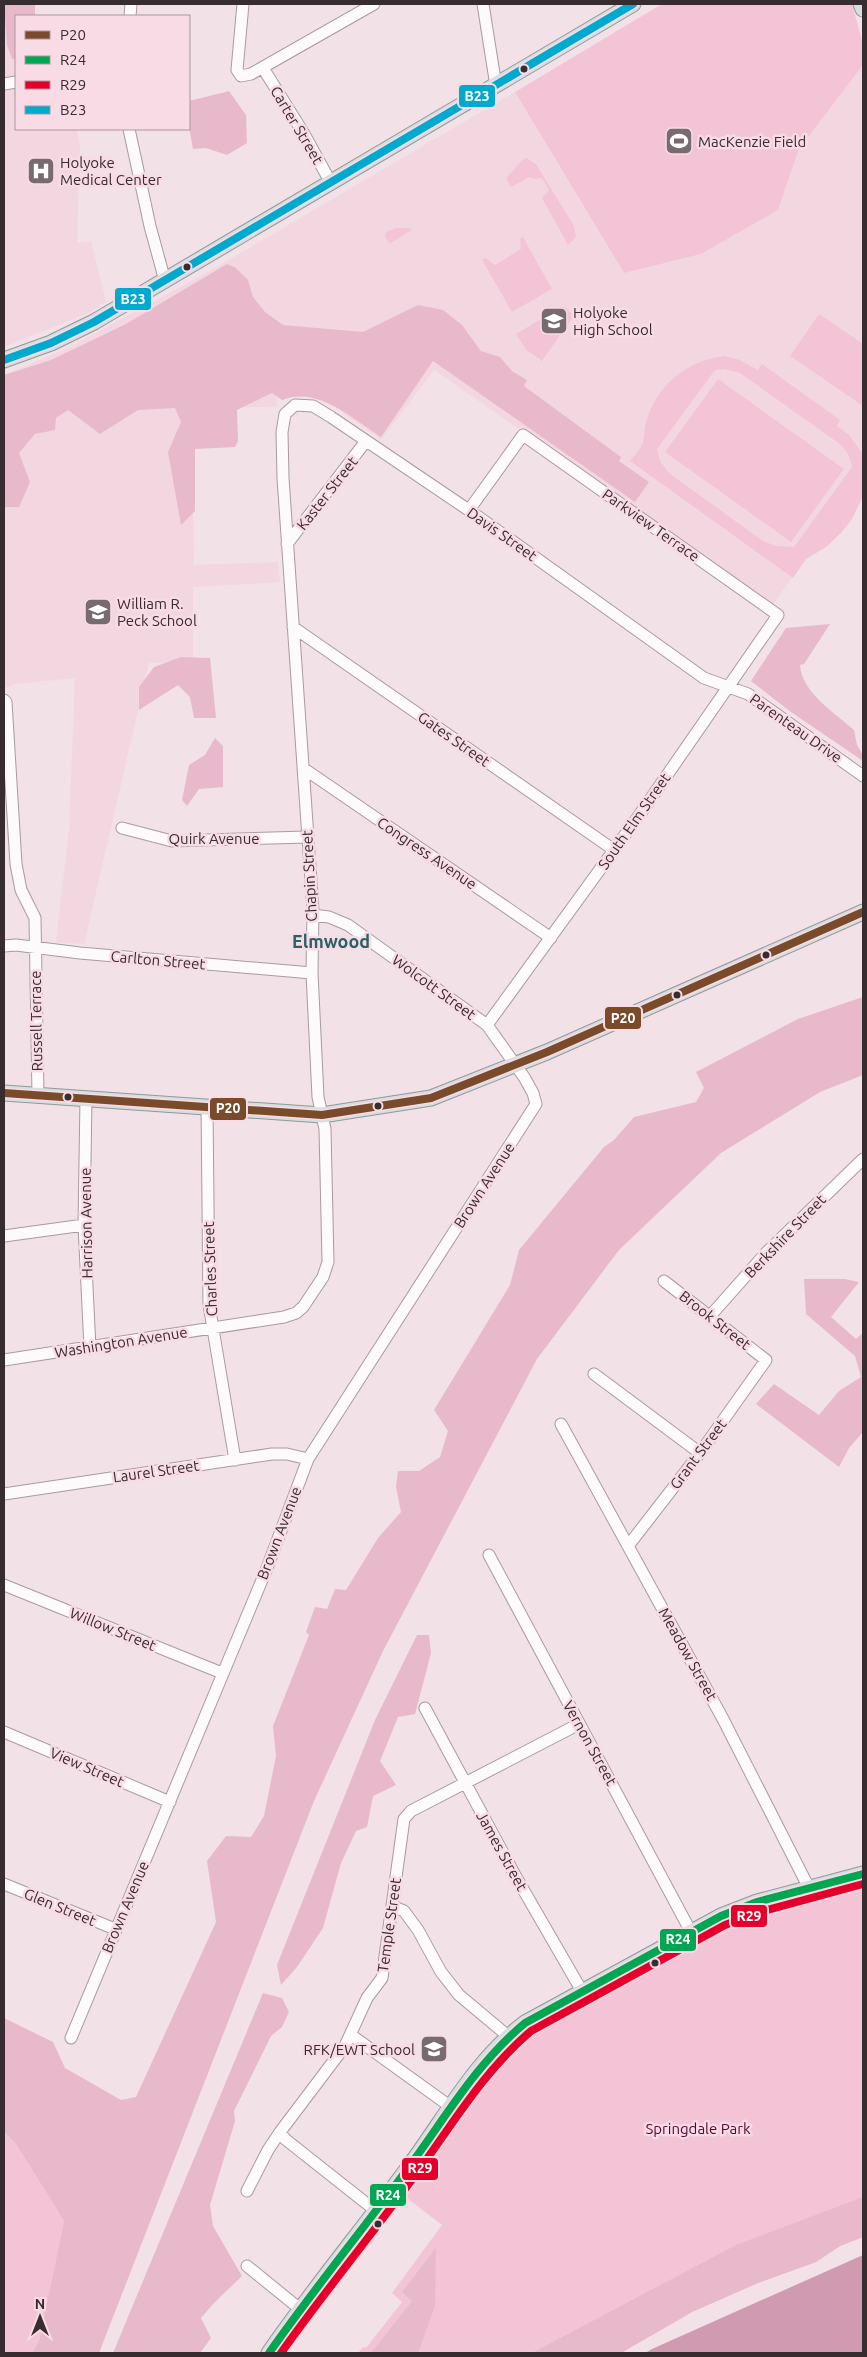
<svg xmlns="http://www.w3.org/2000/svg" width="867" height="2357" font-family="Ubuntu,sans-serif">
  <rect width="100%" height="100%" fill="#f2e1e7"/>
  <path fill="#f3d7e0" d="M4 4 16 16V129H77L80 147 77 243 91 241 106 302 86 314 4 347Z
    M863 65V475L773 605 434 370 381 440 284 370 276 381 277 407H192L194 565 278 562 280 582 193 587V661L149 663 84 944 56 942 69 829 75 678 16 684 4 688V375L68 348 215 268 515 92 624 273 778 210 799 149Z"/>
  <path fill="#f3c4d6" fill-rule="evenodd" d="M662 4H852L863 44V65L799 149 778 210 701 254 624 273 515 92Z
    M526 158 536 164 574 226 576 237 568 245 542 198 549 190 542 178 532 179 530 177 511 187 506 178C513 172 520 160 526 158Z
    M410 228 412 230 390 243 385 237 386 232 396 228Z
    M523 237 552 289 512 312 482 260 486 258 495 265 521 249 520 239Z
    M561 307H565L574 316 541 362 540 359 526 350 516 334Z
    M819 314 863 344V406L790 356Z
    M724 356 740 360 758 370 762 364 840 420 837 426 849 435 862 453 863 489 862 498 852 519 841 533 826 547 806 559 793 578 630 461C634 456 641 449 643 442 645 434 644 427 647 419 659 383 687 361 724 356ZM724 369 740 373 837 442C846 449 850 456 852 467L794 547 776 546 763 541 669 473 660 461 657 449 715 370Z
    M718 379 844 469 791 542 665 452Z
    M863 1885V2237L840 2246 816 2262 758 2283 692 2312 621 2353H358L363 2347 366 2348 402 2302 392 2293 442 2225 403 2195 499 2063 531 2031 733 1921 766 1909Z
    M4 2132 16 2144 64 2221 39 2341 32 2353H4Z"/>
  <path fill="#e8b9cb" d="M4 4H35V16H16V59H12L7 45Z
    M229 91 246 115 247 143 227 155 206 148 193 149 189 127V101Z
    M227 264 236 268 248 280 253 297 265 312 283 325 363 332 418 305 443 310 462 325 481 351 500 357 512 371 527 380 524 386 621 457 619 461 649 482 635 502 433 361 381 437C351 418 318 386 282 400L272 393 237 410 238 441 235 447 195 449V511L181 525 168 452 181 422 175 408 138 410 100 434 68 410 56 418 55 430 35 434 19 453 30 482 19 507H4V375L51 360 126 324Z
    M830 624 804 664 800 665C802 693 835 713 854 730L857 745 863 755V761L791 712 751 681 786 628Z
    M181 657 210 658 216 718H194L190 697 178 685 139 710V687L154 667Z
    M215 738 223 746V787L199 789 187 806 182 800 189 765 205 755Z
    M863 997V1075L820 1092 721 1153 619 1250 537 1359 383 1651 314 1801 99 2353H32L39 2341 64 2221 16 2144 4 2132V2018L53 2042 65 2068 121 2100 136 2097 216 1922 207 1861 226 1836 251 1837 264 1816 276 1756 273 1726 309 1635 306 1632 315 1607 327 1609 335 1589 346 1590 378 1538 401 1512 396 1487 398 1471H419L440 1457 448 1431 434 1410 510 1285 519 1250 604 1147 614 1140 634 1117 696 1102 704 1088 696 1072 798 1019Z
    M804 1279H845L859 1282 831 1317 856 1339 863 1333V1432L849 1448 839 1467 756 1404 774 1384 819 1415 839 1391 861 1377 855 1356 806 1314Z
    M417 1635H429L431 1653 415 1714 398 1717 380 1761 396 1785 373 1796 367 1827 356 1831 341 1863 323 1928 297 1967 281 1985 277 1965 375 1720Z
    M263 1993 282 1998 289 2012 282 2027 271 2036 234 2111 235 2121 210 2205 213 2226 242 2276 213 2304 201 2318 211 2338 200 2353H113Z
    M863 2197V2237L840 2246 816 2262 758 2283 692 2312 621 2353H532L736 2245Z
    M436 2248 435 2306 418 2353H371L412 2301 402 2292Z"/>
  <path fill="#d09ab0" d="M863 2255V2353H645L652 2349Z"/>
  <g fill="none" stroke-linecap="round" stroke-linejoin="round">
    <g stroke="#a89ba0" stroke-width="13">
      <path id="minor" d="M243 4 237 70 241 76 251 74 374 4
        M483 4 496 86
        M130 16 131 4
        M263 68 304 134 331 183
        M4 84 16 82
        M129 129 150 226 165 281
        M469 510 523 435 778 615 638 817 487 1025
        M287 544 366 441
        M293 627 614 850
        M4 700 6 702 16 864 21 890 35 918 38 1095
        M303 768 551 938
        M122 828 172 841 307 837
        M4 946 16 945 80 953 312 973
        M86 1098 84 1225 90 1348
        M207 1106 209 1305 235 1460
        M4 1236 84 1225
        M711 1315 766 1253 863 1159
        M4 1360 284 1317 296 1313 303 1307 323 1277 328 1262 325 1129 318 1097 312 973 313 910 283 478 282 432 285 414 295 405 313 406 331 417 473 513 704 678 748 694 863 776
        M594 1374 700 1453
        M561 1424 723 1719 809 1888
        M4 1494 272 1454H287L308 1459
        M628 1546 700 1453 766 1360 664 1281
        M489 1555 691 1932
        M4 1585 222 1673
        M425 1708 516 1877 583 1993
        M4 1732 170 1802
        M4 1884 115 1929
        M392 1906 404 1911 418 1930 441 1972 459 1995 508 2036
        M351 2035 451 2107
        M71 2038 267 1568 308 1459 536 1104 533 1093 524 1077 487 1025 348 925 329 917 312 915
        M280 2132 285 2139 376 2211
        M247 2191 268 2150 280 2132 345 2046 367 1998 382 1978 404 1819 411 1811 579 1724
        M247 2266 300 2309"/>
    </g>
    <g stroke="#90989c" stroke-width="17">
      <path id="major" d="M861 4 863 9
        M4 360 51 343 94 322 633 4
        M4 1093 322 1115 431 1098 547 1052 863 912
        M269 2353C314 2288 364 2228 411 2164 447 2115 476 2060 525 2023L721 1916 757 1902 863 1874"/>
    </g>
    <use href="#minor" stroke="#fdfafb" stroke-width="11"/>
    <use href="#major" stroke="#d8dedf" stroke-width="15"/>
    <g stroke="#f8dbe5" stroke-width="11">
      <path id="bus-1" d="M4 1093 322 1115 431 1098 547 1052 863 912"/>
    </g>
    <g stroke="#f8dbe5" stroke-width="11">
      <path id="bus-2" d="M269 2353C314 2289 364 2228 411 2164 447 2115 477 2063 525 2023L721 1916 757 1902 863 1874"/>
    </g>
    <g stroke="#f8dbe5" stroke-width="11">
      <path id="bus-3" d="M281 2353C325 2291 374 2232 419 2170 454 2122 484 2071 531 2031L725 1925 760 1912 863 1884"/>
    </g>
    <g stroke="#f8dbe5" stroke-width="11">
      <path id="bus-4" d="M4 360 51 343 94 322 633 4"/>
    </g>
    <use href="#bus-1" stroke="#7a4b2a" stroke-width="8"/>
    <use href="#bus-2" stroke="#00a651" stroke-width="8"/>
    <use href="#bus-3" stroke="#e4002b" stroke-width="8"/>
    <use href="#bus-4" stroke="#00a9ce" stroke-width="8"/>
  </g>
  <defs>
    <g id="stadium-square" transform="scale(1.4375)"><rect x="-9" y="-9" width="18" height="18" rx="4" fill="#786b70" stroke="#f8dbe5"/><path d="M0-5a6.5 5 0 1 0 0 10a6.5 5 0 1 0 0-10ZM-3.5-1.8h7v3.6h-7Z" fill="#fff"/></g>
    <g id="hospital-square" transform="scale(1.4375)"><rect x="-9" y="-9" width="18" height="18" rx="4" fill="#786b70" stroke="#f8dbe5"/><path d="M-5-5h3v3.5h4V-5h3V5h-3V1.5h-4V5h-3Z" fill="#fff"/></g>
    <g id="school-square" transform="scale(1.4375)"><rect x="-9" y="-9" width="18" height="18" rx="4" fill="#786b70" stroke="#f8dbe5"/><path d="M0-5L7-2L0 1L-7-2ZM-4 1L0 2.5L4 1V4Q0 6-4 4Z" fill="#fff"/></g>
  </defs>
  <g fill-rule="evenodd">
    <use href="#stadium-square" x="679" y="141"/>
    <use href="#hospital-square" x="41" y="171"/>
    <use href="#school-square" x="554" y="321"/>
    <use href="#school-square" x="98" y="612"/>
    <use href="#school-square" x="434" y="2049"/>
  </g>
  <g fill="#372c30" stroke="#f8dbe5" stroke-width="2">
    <circle cx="524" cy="69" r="4.5"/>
    <circle cx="187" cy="267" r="4.5"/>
    <circle cx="766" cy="955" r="4.5"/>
    <circle cx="677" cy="995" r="4.5"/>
    <circle cx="68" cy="1097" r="4.5"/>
    <circle cx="378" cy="1106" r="4.5"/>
    <circle cx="655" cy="1963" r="4.5"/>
    <circle cx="378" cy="2224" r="4.5"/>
  </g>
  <g text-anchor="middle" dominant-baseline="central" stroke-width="5" stroke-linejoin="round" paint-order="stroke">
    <g font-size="15" fill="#372c30" stroke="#f8dbe5">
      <text transform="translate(297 125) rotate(59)">Carter Street</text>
      <text transform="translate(327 493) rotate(-52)">Kaster Street</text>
      <text transform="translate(651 525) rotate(35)">Parkview Terrace</text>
      <text transform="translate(502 534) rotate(35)">Davis Street</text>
      <text transform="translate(796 728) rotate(35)">Parenteau Drive</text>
      <text transform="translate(454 739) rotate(35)">Gates Street</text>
      <text transform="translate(634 821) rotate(-55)">South Elm Street</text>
      <text x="214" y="838">Quirk Avenue</text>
      <text transform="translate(427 853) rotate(34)">Congress Avenue</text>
      <text transform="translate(309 876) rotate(-93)">Chapin Street</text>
      <text transform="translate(158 960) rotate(5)">Carlton Street</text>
      <text transform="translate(434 987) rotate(36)">Wolcott Street</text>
      <text transform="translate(36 1021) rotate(-91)">Russell Terrace</text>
      <text transform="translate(484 1185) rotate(-57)">Brown Avenue</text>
      <text transform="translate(86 1223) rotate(-91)">Harrison Avenue</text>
      <text transform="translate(785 1236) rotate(-46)">Berkshire Street</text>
      <text transform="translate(210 1269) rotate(-92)">Charles Street</text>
      <text transform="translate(715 1320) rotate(38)">Brook Street</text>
      <text transform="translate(121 1342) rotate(-9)">Washington Avenue</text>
      <text transform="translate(698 1454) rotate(-53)">Grant Street</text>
      <text transform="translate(156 1471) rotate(-8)">Laurel Street</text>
      <text transform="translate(279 1533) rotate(-69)">Brown Avenue</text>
      <text transform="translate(113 1629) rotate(22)">Willow Street</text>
      <text transform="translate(688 1654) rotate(61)">Meadow Street</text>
      <text transform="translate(590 1743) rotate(61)">Vernon Street</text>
      <text transform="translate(87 1767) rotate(23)">View Street</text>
      <text transform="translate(502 1851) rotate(61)">James Street</text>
      <text transform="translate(60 1907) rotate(22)">Glen Street</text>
      <text transform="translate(125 1907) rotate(-67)">Brown Avenue</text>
      <text transform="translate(389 1925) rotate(-82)">Temple Street</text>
    </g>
    <g font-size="15" fill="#372c30" stroke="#f8dbe5" text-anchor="start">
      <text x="698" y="141">MacKenzie Field</text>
      <text x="60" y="162">Holyoke<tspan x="60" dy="17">Medical Center</tspan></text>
      <text x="573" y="312">Holyoke<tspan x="573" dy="17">High School</tspan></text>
      <text x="117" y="603">William R.<tspan x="117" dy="17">Peck School</tspan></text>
      <text x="415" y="2049" text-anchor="end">RFK/EWT School</text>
    </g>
    <g font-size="15" fill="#5a0334" stroke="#f8dbe5">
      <text x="698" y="2128">Springdale Park</text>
    </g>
    <g font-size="18" font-weight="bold" fill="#286265" stroke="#f8dbe5">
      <text x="331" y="941">Elmwood</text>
    </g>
  </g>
  <g stroke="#f8dbe5" stroke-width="2">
    <rect x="458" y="84" width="38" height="24" rx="5" fill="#00a9ce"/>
    <rect x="114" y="287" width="38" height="24" rx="5" fill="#00a9ce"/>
    <rect x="604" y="1006" width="38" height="24" rx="5" fill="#7a4b2a"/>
    <rect x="209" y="1097" width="38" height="24" rx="5" fill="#7a4b2a"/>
    <rect x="730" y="1904" width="38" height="24" rx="5" fill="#e4002b"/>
    <rect x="659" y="1928" width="38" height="24" rx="5" fill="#00a651"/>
    <rect x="401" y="2157" width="38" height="24" rx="5" fill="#e4002b"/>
    <rect x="369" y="2183" width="38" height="24" rx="5" fill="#00a651"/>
  </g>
  <g font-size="14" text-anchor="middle" font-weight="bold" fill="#fff">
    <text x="477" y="101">B23</text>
    <text x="133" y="304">B23</text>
    <text x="623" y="1023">P20</text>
    <text x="228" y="1113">P20</text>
    <text x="749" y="1921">R29</text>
    <text x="678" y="1944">R24</text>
    <text x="420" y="2173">R29</text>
    <text x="388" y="2200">R24</text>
  </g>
  <rect width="867" height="2357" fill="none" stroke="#372c30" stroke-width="10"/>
  <rect x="15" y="15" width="175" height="115" fill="#f8dbe5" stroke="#ab959d"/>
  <rect x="25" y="31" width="25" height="8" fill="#7a4b2a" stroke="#ab959d"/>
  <text x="60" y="40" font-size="15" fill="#372c30">P20</text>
  <rect x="25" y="56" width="25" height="8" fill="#00a651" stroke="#ab959d"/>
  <text x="60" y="65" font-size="15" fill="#372c30">R24</text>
  <rect x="25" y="81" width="25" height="8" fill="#e4002b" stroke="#ab959d"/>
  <text x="60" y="90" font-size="15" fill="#372c30">R29</text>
  <rect x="25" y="106" width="25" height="8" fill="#00a9ce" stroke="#ab959d"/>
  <text x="60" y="115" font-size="15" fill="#372c30">B23</text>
  <g transform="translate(40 2317)" stroke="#f8dbe5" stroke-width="4" paint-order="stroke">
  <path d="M0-4L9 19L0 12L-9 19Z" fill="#372c30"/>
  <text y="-8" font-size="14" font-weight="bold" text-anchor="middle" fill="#372c30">N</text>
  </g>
</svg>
